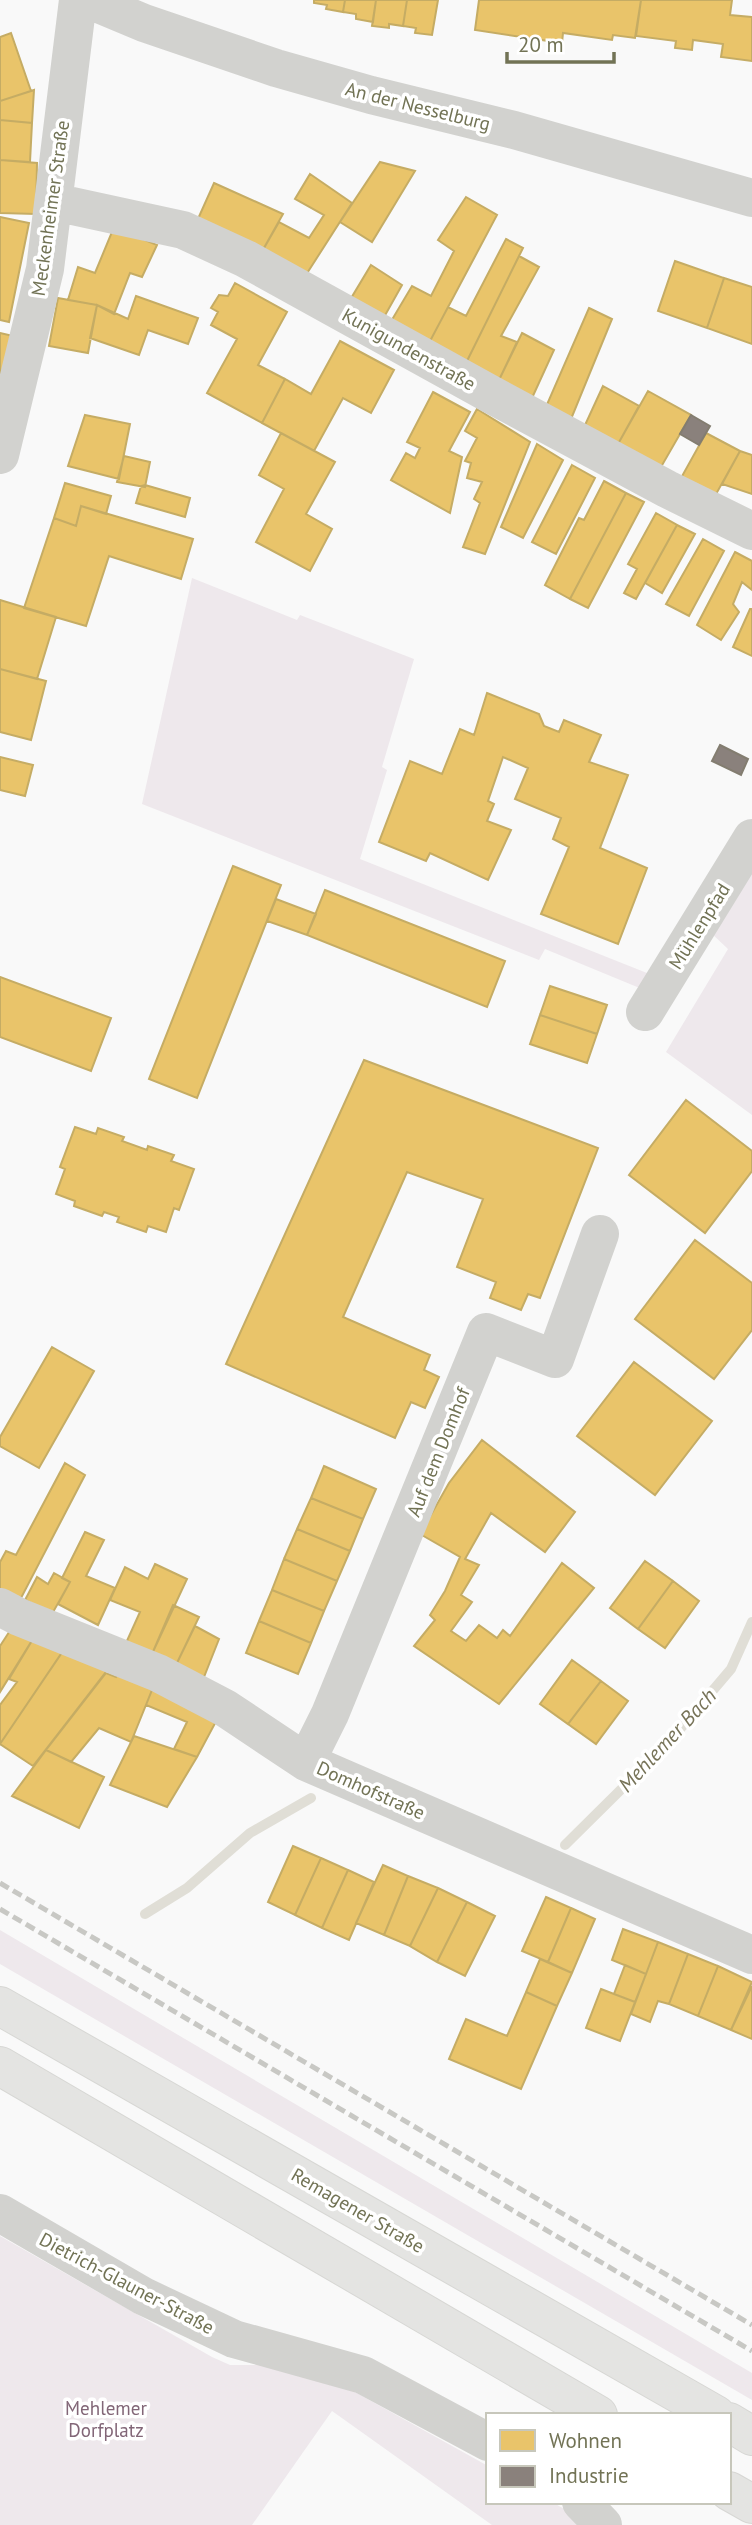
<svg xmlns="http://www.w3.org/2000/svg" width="752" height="2525" font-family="'PT Sans',sans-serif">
  <rect width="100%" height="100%" fill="#f9f9f9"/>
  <path fill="#eee8ec" d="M192 578 297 620 300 615 414 659 382 767 387 770 360 859 652 975 642 989 545 949 539 960 142 804Z
    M752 862V1115L666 1052 728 949 710 932Z
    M0 1930 752 2373V2400L0 1964Z
    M0 2236 212 2357 230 2365H275L337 2382 488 2466V2502H552L566 2510 579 2525H492L332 2411 252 2525H0Z"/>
  <path fill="#e9c46a" stroke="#c5ac64" stroke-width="2" d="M314 0H345L343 12 326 9 327 5 314 3Z
    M345 0H376L373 22 356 19V14L343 12Z
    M376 0H407L403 26 389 24V28L372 26Z
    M407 0H438L432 35 415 33 416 28 403 26Z
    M479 0H641L635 38 613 35 612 40 563 33 562 43 475 30Z
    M641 0H732L730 15 752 17V61L721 57 723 44 693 40 692 50 675 48 676 41 636 36Z
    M11 33 31 91 0 101V37Z
    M34 90 32 123 0 120V101Z
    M0 120 32 123 30 162 0 160Z
    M0 160 37 163 36 214 0 213Z
    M380 162 415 171 372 242 340 222Z
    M310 174 352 203 304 278 260 255 279 222 309 238 324 215 295 199Z
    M214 183 283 214 260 255 193 230Z
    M466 197 497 215 429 343 390 323 412 286 431 296 454 251 438 240Z
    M0 217 29 223 9 322 0 320Z
    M114 227 157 245 142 277 130 273 114 314 97 305 68 300 78 267 95 273Z
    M506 239 523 248 466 363 429 343 448 307 466 316Z
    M519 256 539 267 501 336 517 342 499 380 466 363Z
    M675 261 724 278 707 328 658 311Z
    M371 265 402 285 383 319 350 300Z
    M724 278 752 287V344L707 328Z
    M235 283 287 312 258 365 285 379 262 423 207 393 237 339 211 325 218 312 211 308 219 295 228 296Z
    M136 296 198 318 188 344 148 330 139 355 90 338 97 305 128 319Z
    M58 298 97 305 88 353 49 346Z
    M589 308 612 319 569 424 545 409Z
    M0 333 13 336 0 380Z
    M522 333 554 350 532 398 499 380Z
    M340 341 394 370 371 413 343 398 314 451 262 423 285 379 311 394Z
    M603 386 639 406 618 444 585 425Z
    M648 391 691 415 661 467 618 444Z
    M433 392 470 412 449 451 462 457 450 513 391 480 406 453 415 458 420 448 407 442Z
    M477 409 530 442 485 554 463 547 480 503 474 499 482 482 467 478 471 463 465 461 477 438 465 431Z
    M85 415 130 424 119 479 68 466Z
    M281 433 335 462 306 514 332 529 310 571 256 542 284 489 259 475Z
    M706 433 740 451 715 496 681 478Z
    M537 444 563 460 523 538 501 527Z
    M740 451 752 455V494L722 484Z
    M124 456 150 462 145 487 117 482Z
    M572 465 595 478 556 554 532 542Z
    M604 481 626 493 570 599 545 585 579 518 584 520Z
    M65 483 111 496 106 514 81 506 76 526 54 518Z
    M145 485 190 498 185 517 136 503 141 486Z
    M626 493 644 502 588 608 570 599Z
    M81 506 193 539 181 579 109 556 86 626 24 608 54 518 76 526Z
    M656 513 677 525 636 599 624 593 637 569 628 564Z
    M677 525 695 534 662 593 645 583Z
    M703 539 724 551 689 616 666 604Z
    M735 552 752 561V590L742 582 733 604 739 612 721 640 697 625Z
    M0 600 56 617 37 679 0 669Z
    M750 609H752V656L733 647Z
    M0 669 46 681 31 740 0 732Z
    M487 693 539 714 544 726 559 732 564 720 601 735 589 762 628 775 600 848 647 868 618 944 541 914 569 847 553 839 561 818 515 799 528 768 503 757 488 801 494 804 487 821 511 830 488 880 430 853 426 861 379 842 410 761 442 774 460 729 474 735Z
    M0 757 33 765 25 796 0 790Z
    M233 866 281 885 197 1098 149 1079Z
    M325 890 505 961 487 1007 307 935Z
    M276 899 316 914 307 935 267 921Z
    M0 977 111 1018 91 1071 0 1037Z
    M550 986 607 1005 597 1034 540 1015Z
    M540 1015 597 1034 587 1063 530 1044Z
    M364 1060 598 1148 540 1298 528 1294 521 1310 490 1298 496 1282 457 1267 483 1199 407 1172 343 1317 430 1355 424 1370 439 1377 425 1408 411 1402 395 1438 226 1364Z
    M686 1100 752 1151V1171L705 1233 629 1175Z
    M75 1127 96 1134 98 1128 124 1137 122 1141 147 1150 148 1146 174 1155 171 1161 194 1169 179 1210 174 1208 166 1232 148 1226 146 1232 117 1222 119 1217 104 1212 102 1216 74 1206 75 1201 56 1194 65 1169 60 1167Z
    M695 1240 752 1283V1330L714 1379 635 1319Z
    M52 1347 94 1371 39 1468 0 1446V1437Z
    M634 1362 712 1421 655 1495 577 1436Z
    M482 1440 575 1512 545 1552 491 1513 465 1559 479 1565 461 1595 472 1602 451 1631 466 1641 479 1625 497 1638 503 1630 510 1636 562 1563 594 1588 499 1704 414 1646 435 1620 430 1615 445 1591 460 1557 420 1534 449 1483Z
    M65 1463 85 1475 20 1600 0 1589V1562L6 1551 16 1555Z
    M324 1466 376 1489 363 1519 311 1498Z
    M311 1498 363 1519 350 1551 297 1529Z
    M297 1529 350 1551 337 1581 284 1559Z
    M85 1532 104 1540 86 1576 115 1588 98 1625 58 1604 70 1582 62 1578Z
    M284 1559 337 1581 324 1611 272 1590Z
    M645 1561 673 1581 638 1629 610 1608Z
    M155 1564 187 1579 152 1654 126 1643 140 1612 110 1600 125 1567 148 1579Z
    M54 1573 70 1582 52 1614 25 1600 37 1577 48 1584Z
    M673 1581 699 1601 665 1648 638 1629Z
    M272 1590 324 1611 311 1643 259 1621Z
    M173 1605 199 1617 176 1665 152 1654Z
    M259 1621 311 1643 298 1674 246 1653Z
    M15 1623 36 1634 0 1692V1646Z
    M195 1626 219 1639 204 1677 176 1665Z
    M36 1634 63 1651 0 1744V1705L17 1682 9 1679Z
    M63 1651 112 1664 33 1766 0 1744Z
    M572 1660 601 1681 568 1724 540 1704Z
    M121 1666 156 1680 131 1742 99 1728 71 1762 46 1750 106 1673 116 1677Z
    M156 1680 220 1714 197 1757 174 1749 187 1722 146 1705Z
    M601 1681 628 1701 596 1744 568 1724Z
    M134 1736 197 1757 167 1807 110 1785Z
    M46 1750 104 1777 79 1828 12 1796Z
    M293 1846 321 1858 295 1915 268 1902Z
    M321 1858 348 1870 322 1928 295 1915Z
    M383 1865 408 1876 384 1935 356 1923Z
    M348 1870 374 1882 349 1940 322 1928Z
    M408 1876 438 1888 410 1946 384 1935Z
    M438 1888 467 1902 437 1962 410 1946Z
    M546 1897 571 1908 548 1962 522 1951Z
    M467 1902 495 1916 465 1976 437 1962Z
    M571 1908 595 1919 572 1973 548 1962Z
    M623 1929 658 1942 646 1974 612 1960Z
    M658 1942 688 1954 669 2004 658 2001 650 2022 631 2014Z
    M688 1954 718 1966 698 2016 669 2004Z
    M540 1959 572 1973 557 2006 526 1992Z
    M625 1965 646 1974 635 2002 614 1994Z
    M718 1966 752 1982 731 2030 698 2016Z
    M752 1986V2039L731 2030Z
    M601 1989 635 2002 620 2041 586 2028Z
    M526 1992 557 2006 521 2089 449 2059 466 2019 507 2036Z"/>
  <path fill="#8a817c" stroke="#837d70" stroke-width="2" d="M691 415 710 426 699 445 680 434Z
    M720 745 748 759 741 775 712 761Z"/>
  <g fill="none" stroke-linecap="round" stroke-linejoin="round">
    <path stroke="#e0ded6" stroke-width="10" d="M565 1845 669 1742 731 1669 752 1622
      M145 1914 187 1888 250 1833 311 1798"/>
    <g stroke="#d7d7d4" stroke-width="40">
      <path id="major" d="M0 2006 716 2415
        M0 2066 598 2415
        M729 2422 752 2436
        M729 2491 752 2504"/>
    </g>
    <path stroke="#d2d2cf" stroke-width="38" d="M89 0 144 23 276 68 371 95 514 130 752 198
      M54 202 183 230 246 259 492 395 667 489 752 531
      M0 455 45 269 78 0
      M645 1012 752 838
      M0 1607 19 1617 158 1673 225 1708 306 1762 752 1955
      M306 1762 330 1714 486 1332 555 1359 600 1234
      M0 2213 143 2296 234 2339 363 2375 488 2442
      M581 2502 603 2525"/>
    <use href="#major" stroke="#e4e4e2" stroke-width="38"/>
    <path stroke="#c8c8c4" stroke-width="5" stroke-dasharray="10 5" stroke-linecap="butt" d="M0 1883 752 2325
      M0 1909 752 2351"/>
  </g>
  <g text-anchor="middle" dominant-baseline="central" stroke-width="7" stroke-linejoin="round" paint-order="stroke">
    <g font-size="19" fill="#727355" stroke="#fff">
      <text transform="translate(418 106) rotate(14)">An der Nesselburg</text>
      <text transform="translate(50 208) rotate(-82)">Meckenheimer Straße</text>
      <text transform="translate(409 349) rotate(29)">Kunigundenstraße</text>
      <text transform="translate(699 926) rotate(-58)">Mühlenpfad</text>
      <text transform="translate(438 1452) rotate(-68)">Auf dem Domhof</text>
      <text transform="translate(371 1790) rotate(24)">Domhofstraße</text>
      <text transform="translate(358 2210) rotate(30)">Remagener Straße</text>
      <text transform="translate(127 2283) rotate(28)">Dietrich-Glauner-Straße</text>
    </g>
    <g font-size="19" fill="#826677" stroke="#fff">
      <text x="106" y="2408">Mehlemer<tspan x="106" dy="22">Dorfplatz</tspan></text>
    </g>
    <g font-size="21" font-style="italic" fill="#777358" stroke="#fff">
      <text transform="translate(667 1740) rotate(-47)">Mehlemer Bach</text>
    </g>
  </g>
  <rect x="486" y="2413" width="245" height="91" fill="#ffffff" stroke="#c7c7bb" stroke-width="2"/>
  <rect x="500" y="2430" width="35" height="21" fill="#e9c46a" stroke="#c7c7bb" stroke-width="2"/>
  <text x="549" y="2448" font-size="21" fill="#727355">Wohnen</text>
  <rect x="500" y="2466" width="35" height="21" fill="#8a817c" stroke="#c7c7bb" stroke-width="2"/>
  <text x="549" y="2483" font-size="21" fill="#727355">Industrie</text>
  <path d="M507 52v10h107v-10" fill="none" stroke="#727355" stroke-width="3.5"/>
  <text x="518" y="52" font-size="21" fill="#727355" stroke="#ffffff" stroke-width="5" paint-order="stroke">20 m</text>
</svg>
